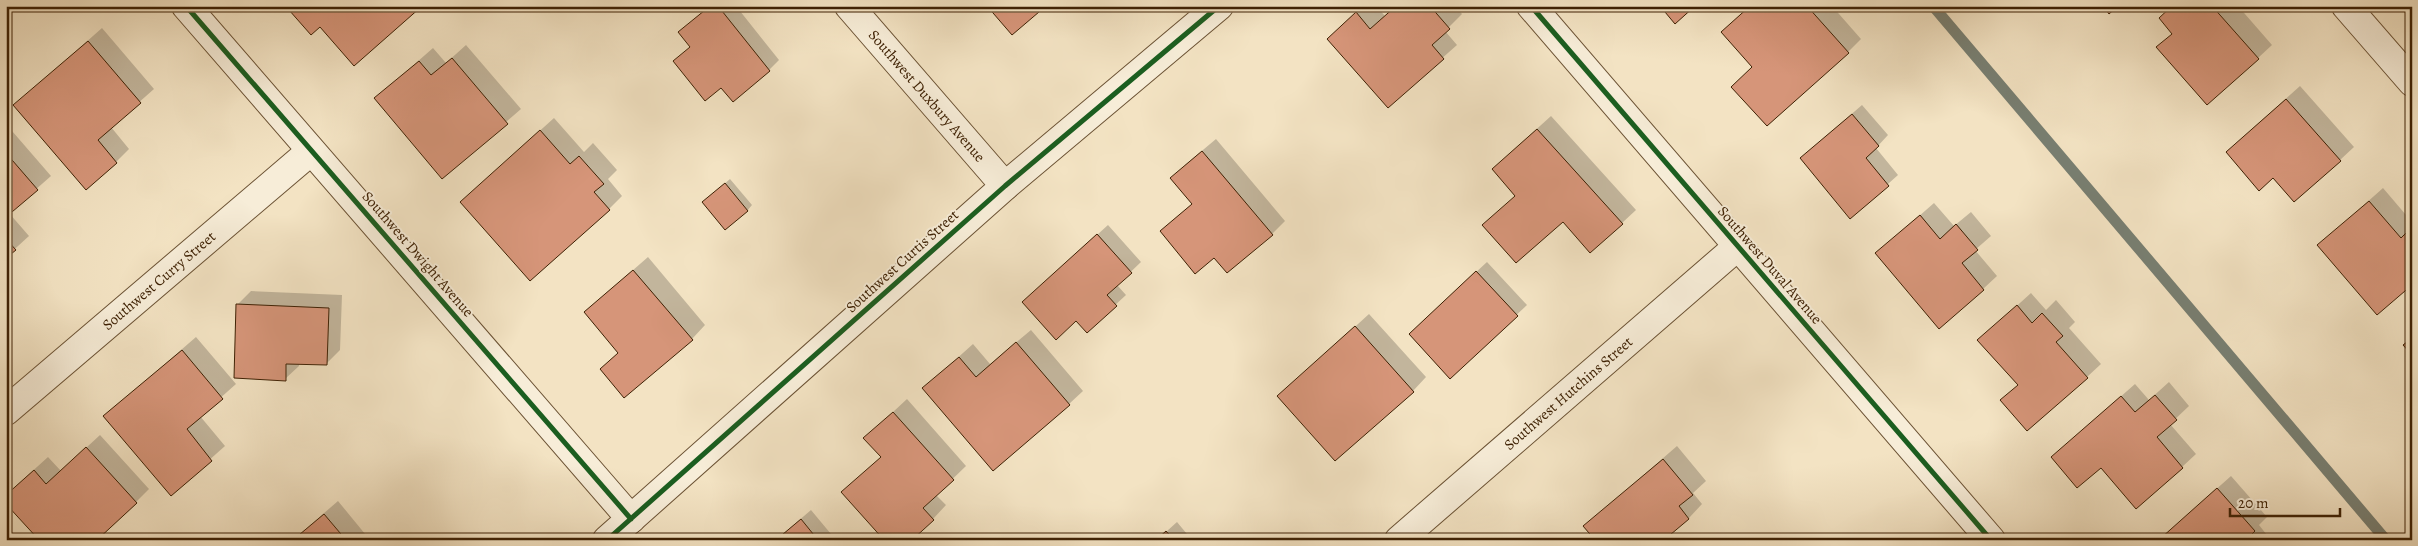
<svg xmlns="http://www.w3.org/2000/svg" width="2418" height="546" font-family="Alegreya,serif">
  <rect width="100%" height="100%" fill="#f3e3c3"/>
  <filter id="stains"><feTurbulence type="fractalNoise" baseFrequency=".004" numOctaves="4"/><feColorMatrix values="0 0 0 0 .2 0 0 0 0 .09 0 0 0 0 .02 0 0 0 .5 -.17"/></filter>
  <radialGradient id="worn" r=".72"><stop offset=".6" stop-color="#630" stop-opacity="0"/><stop offset="1" stop-color="#630" stop-opacity=".3"/></radialGradient>
  <path fill="#0003" d="M709 6H736L779 60 769 70 721 87 675 61 691 46 680 32Z
    M1363 6H1376L1385 16 1396 6H1455L1462 14 1445 31 1457 45 1388 106 1342 25Z
    M1751 6H1832L1861 39 1848 52 1754 66Z
    M2172 6H2238L2272 45 2258 58 2158 48 2173 33Z
    M102 28 154 89 111 127 129 149 116 162 15 105Z
    M466 45 521 109 442 177 376 98 433 48 446 63Z
    M2300 86 2354 147 2340 160 2273 177 2241 139Z
    M1862 105 1888 135 1876 148 1898 175 1851 217 1801 158Z
    M1551 116 1636 210 1622 223 1563 220 1507 156Z
    M554 118 584 152 593 143 617 170 608 179 622 196 609 209 461 202Z
    M6 124 51 176 9 213 29 236 6 257Z
    M1216 139 1285 221 1272 234 1215 256 1162 231 1193 203 1185 165Z
    M730 179 752 205 747 211 709 197Z
    M2383 188 2412 222V283L2319 245Z
    M1934 203 1954 226 1971 212 1991 236 1975 250 1997 276 1983 289 1877 253Z
    M1108 225 1141 262 1117 285 1126 295 1087 331 1076 320 1034 292Z
    M648 257 705 325 692 339 619 352 585 312Z
    M1487 262 1527 305 1450 377 1420 324Z
    M251 291 342 295 340 350 326 364 299 363V366L285 379 237 305Z
    M2031 293 2046 310 2056 300 2075 322 2069 328 2101 364 2087 377 2019 384 1979 340Z
    M1369 314 1426 377 1413 391 1279 396Z
    M1031 330 1083 391 1069 404 924 388 973 344 990 364Z
    M196 337 236 384 200 416 225 446 171 494 105 416Z
    M2169 382 2189 406 2170 424 2196 454 2182 467 2101 466 2052 457 2135 384 2149 400Z
    M907 399 966 466 936 495 946 505 933 519 857 479 882 456 879 425Z
    M100 435 149 489 136 502 17 485 48 457 61 471Z
    M1677 446 1706 481 1693 493 1702 504 1689 518 1662 540 1585 526Z
    M2231 476 2267 517 2259 525 2271 540H2163L2176 525Z
    M338 501 370 540H293Z
    M811 510 836 540H776Z
    M1177 522 1192 540H1157Z
    M6 533 12 540H6Z"/>
  <g fill="none" stroke-linecap="round" stroke-linejoin="round">
    <path stroke="#787f72" stroke-width="11" d="M1933 6 2386 540"/>
  </g>
  <path fill="#d69579" stroke="#3e2104" d="M293 6H420L421 7 354 66 320 27 311 35 289 10Z
    M710 6H718L770 71 733 102 721 88 705 101 673 61 690 47 678 32Z
    M987 6H1046L1012 35Z
    M1396 6H1430L1450 29 1432 45 1444 59 1388 108 1327 39 1356 12 1370 29Z
    M1660 6H1695L1675 24Z
    M1750 6H1781L1783 8 1807 6 1849 53 1767 126 1731 87 1752 67 1721 32Z
    M2103 6H2118L2109 14Z
    M2172 6H2212L2259 59 2207 105 2156 47 2172 34 2159 18Z
    M88 41 141 103 98 140 117 163 86 190 13 105Z
    M452 58 508 124 442 179 374 98 419 61 431 75Z
    M2286 99 2341 161 2294 202 2273 178 2259 191 2226 152Z
    M1852 114 1879 146 1866 158 1889 186 1850 219 1800 158Z
    M1537 129 1623 224 1590 253 1563 222 1516 263 1482 225 1515 196 1492 169Z
    M540 130 570 164 579 156 604 184 594 192 610 210 530 281 460 202Z
    M1202 151 1273 235 1227 273 1214 258 1195 274 1160 231 1192 204 1170 178Z
    M6 153 38 190 6 217Z
    M725 183 748 211 725 230 702 202Z
    M2369 201 2401 238 2409 230 2412 233V285L2377 315 2317 245Z
    M1920 215 1940 239 1956 224 1978 250 1962 263 1984 290 1939 329 1875 253Z
    M1097 234 1132 273 1107 295 1117 306 1087 333 1076 321 1056 340 1022 302Z
    M6 239 16 250 6 258Z
    M633 270 693 340 624 398 600 369 618 353 584 312Z
    M1476 271 1518 316 1450 379 1409 334Z
    M236 304 329 308 327 365 286 364V381L234 378Z
    M2017 305 2032 323 2042 313 2063 336 2056 342 2088 378 2027 431 2000 400 2018 385 1977 340Z
    M1355 326 1414 392 1335 461 1277 396Z
    M2412 338V355L2403 345Z
    M1016 342 1070 405 993 471 922 388 959 357 976 377Z
    M182 350 223 399 187 429 212 461 171 496 103 416Z
    M2155 395 2177 420 2157 437 2183 468 2136 509 2101 468 2077 488 2051 457 2121 396 2135 412Z
    M893 412 954 480 923 508 934 520 912 540H884L841 492 881 457 863 438Z
    M86 447 137 503 97 540H39L6 504V495L34 470 46 484Z
    M1663 459 1693 495 1679 506 1689 519 1664 540H1595L1583 526Z
    M2217 488 2255 531 2246 540H2162L2161 538Z
    M324 514 346 540H293Z
    M801 519 818 540H776Z
    M1166 531 1174 540H1156Z"/>
  <g fill="none" stroke-linecap="round" stroke-linejoin="round">
    <g stroke="#6b5234" stroke-width="30">
      <g id="minor">
        <path d="M186 6 631 519"/>
        <path id="s1" d="M849 6 1005 186"/>
        <path d="M1531 6 1991 540"/>
        <path d="M2346 6 2412 82"/>
        <path id="s2" d="M6 411 311 151"/>
        <path d="M607 540 1005 186 1219 6"/>
        <path id="s3" d="M1399 540 1737 247"/>
      </g>
    </g>
    <use href="#minor" stroke="#f7edd8" stroke-width="28"/>
    <g stroke="#f7edd8" stroke-width="8">
      <path id="cycleway" d="M186 6 631 519
        M1531 6 1991 540
        M607 540 1005 186 1219 6"/>
    </g>
    <use href="#cycleway" stroke="#1b5e20" stroke-width="5"/>
  </g>
  <g text-anchor="middle" dominant-baseline="central" stroke-width="4" stroke-linejoin="round" paint-order="stroke">
    <g font-size="15" fill="#3e2104" stroke="#f7edd8">
      <text stroke="none"><textPath href="#s1" startOffset="119">Southwest Duxbury Avenue</textPath></text>
      <text transform="translate(418 254) rotate(49)">Southwest Dwight Avenue</text>
      <text transform="translate(902 261) rotate(-42)">Southwest Curtis Street</text>
      <text transform="translate(1770 265) rotate(49)">Southwest Duval Avenue</text>
      <text stroke="none"><textPath href="#s2" startOffset="201">Southwest Curry Street</textPath></text>
      <text stroke="none"><textPath href="#s3" startOffset="224">Southwest Hutchins Street</textPath></text>
    </g>
  </g>
  <rect width="2418" height="546" fill="none" stroke="#f3e3c3" stroke-width="25"/>
  <rect x="8" y="8" width="2403" height="531" fill="none" stroke="#3e2104" stroke-width="2.5"/>
  <rect x="12" y="12" width="2393" height="521" fill="none" stroke="#3e2104"/>
  <path d="M2230 508v8h110v-8" fill="none" stroke="#3e2104" stroke-width="2.5"/>
  <text x="2238" y="508" font-size="15" fill="#3e2104" stroke="#f7edd8" stroke-width="4" paint-order="stroke">20 m</text>
  <rect width="100%" height="100%" filter="url(#stains)"/>
  <rect width="100%" height="100%" fill="url(#worn)"/>
</svg>
